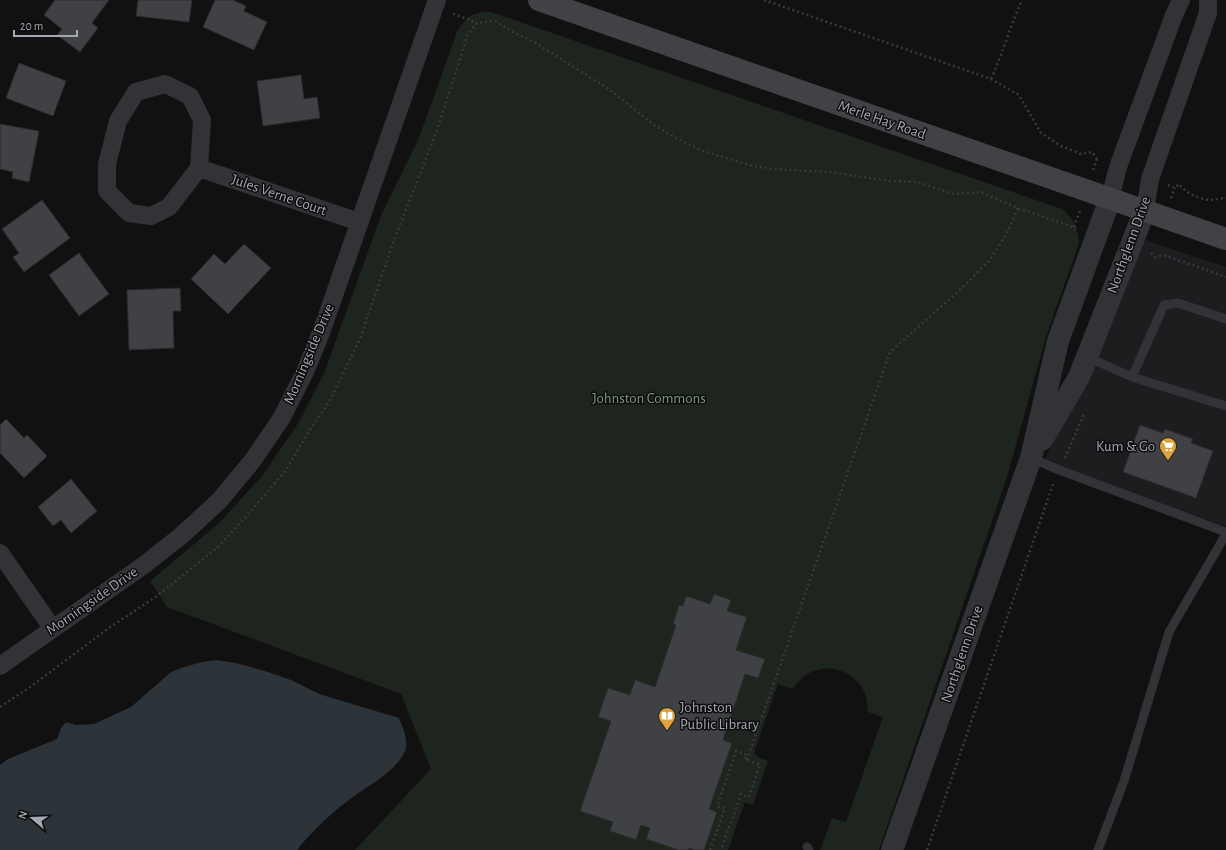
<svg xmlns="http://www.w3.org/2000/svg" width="1226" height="850" font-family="'Alegreya Sans',sans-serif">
  <rect width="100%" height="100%" fill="#111112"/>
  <path fill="#1d1d1f" d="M1141 239 1226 267V526L1059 470 1043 463 1081 387Z"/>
  <path fill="#1e241e" d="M483 12H491L1062 209C1075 220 1077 227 1079 243L1046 337 1007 477 879 850H820L832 818 846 822 883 717 868 712C867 706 867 699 865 693 854 668 821 660 801 679 798 682 795 686 793 689L778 684 754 753 760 758 768 761 753 805 745 802 728 850H355L431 769 401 694 167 607 150 581 218 524 262 476 299 422 325 371 372 240 382 213 417 142 426 119 458 29 471 15Z"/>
  <path fill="#2c3339" d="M217 660 236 663 265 671 291 680 319 694 399 718C403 728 410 743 404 753 394 773 370 784 353 797 333 811 316 828 300 846L298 850H0V765L8 759 57 739 61 728 66 722 76 725 94 724 131 707 171 672 184 667 202 662Z"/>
  <path fill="#404145" stroke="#2b2b2e" d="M55 0H109L92 23 98 28 80 52 57 35 62 29 44 15Z
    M138 0H192L189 22 136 16Z
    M215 0H233L246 6 244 11 267 22 254 50 203 27Z
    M19 63 66 81 53 116 6 98Z
    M301 75 304 99 317 97 320 118 263 126 257 81Z
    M0 124 39 131 29 182 12 178 13 172 0 169Z
    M42 200 70 238 24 272 13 257 19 253 2 229Z
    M244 244 271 268 228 314 191 279 214 254 225 264Z
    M79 253 109 294 79 316 49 275Z
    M180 288 181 311H173L174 348 129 350 127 290Z
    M6 419 24 438 27 435 47 456 24 478 0 453V425Z
    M1140 425 1163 433 1165 429 1193 439 1191 443 1213 451 1196 498 1123 472Z
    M71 479 97 511 71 533 61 520 53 526 38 507Z
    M714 594 731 600 727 611 747 617 736 650 765 659 758 678 745 674 723 740 732 743 709 809 717 812 704 850H695L689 848 688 850H678L646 839 650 828 641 825 636 840 610 831 613 822 580 811 611 721 598 717 608 688 630 695 635 680 655 687 676 625 673 624 679 605 683 606 686 596 710 604Z"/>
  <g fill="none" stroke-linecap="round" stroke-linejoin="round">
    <path stroke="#383a3d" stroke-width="2.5" stroke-dasharray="2 3" stroke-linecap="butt" d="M764 0 991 79 1019 95 1041 133 1061 146 1081 154 1092 152 1097 159 1099 160
      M453 14 471 20 475 25
      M991 79C1003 53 1010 26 1022 0
      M1093 170 1097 159
      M1168 185 1175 188 1179 184C1186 193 1198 199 1210 200 1215 200 1221 198 1226 198
      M1171 198 1175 188
      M1074 227 1080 211
      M1151 253 1155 257 1164 255 1226 277
      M1065 458 1084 414
      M0 707 30 687 109 628 157 596 218 547 251 511 286 470 309 431 329 402 360 339 394 240 436 133 468 34 477 23 495 21 511 31 534 42 610 90 654 125 678 139 703 151 749 165 773 169 830 172 890 181 917 182 954 194 981 192 1018 208 1076 228
      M747 760 890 352 962 288 990 260 1007 233 1018 208
      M710 850 725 808 717 806 736 751 747 755 745 759 760 765 749 797 741 794 721 850
      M927 850 1053 484"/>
    <path stroke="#323337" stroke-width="9" d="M1087 357 1132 377 1164 305 1178 303 1226 319
      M1132 377 1226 406
      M1031 458 1059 470 1226 532
      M807 847 809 850
      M1098 850 1124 781 1169 632 1226 534"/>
    <path stroke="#323337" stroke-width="18" d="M199 168 169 207 151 216 129 213 107 191V164L118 121 136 92 165 84 190 96 202 120 199 168 359 222
      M1110 199 1118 167 1174 15 1181 0
      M1145 210 1150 179 1208 13V0
      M0 553 53 629
      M0 666 144 565 182 535 219 501 253 460 281 419 305 372 322 330 437 0"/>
    <path stroke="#323337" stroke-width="22" d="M1042 440 1079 377 1145 210
      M892 850 1031 458 1058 341 1110 199"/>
    <path stroke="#404246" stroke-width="22" d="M539 0 1226 239"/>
  </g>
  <defs>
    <g id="supermarket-pin" transform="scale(0.9)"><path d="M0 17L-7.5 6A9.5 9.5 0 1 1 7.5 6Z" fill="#dda23e" stroke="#0c0c0d"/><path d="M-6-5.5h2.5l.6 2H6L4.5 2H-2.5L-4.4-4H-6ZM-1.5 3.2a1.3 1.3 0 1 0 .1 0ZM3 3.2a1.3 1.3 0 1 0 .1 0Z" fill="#fff"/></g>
    <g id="library-pin" transform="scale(0.9)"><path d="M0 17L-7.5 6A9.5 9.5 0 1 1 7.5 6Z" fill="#dda23e" stroke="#0c0c0d"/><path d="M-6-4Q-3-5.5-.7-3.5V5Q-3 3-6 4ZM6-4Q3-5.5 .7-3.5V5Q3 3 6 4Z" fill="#fff"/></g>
  </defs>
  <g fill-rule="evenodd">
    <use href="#supermarket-pin" x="1168" y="446"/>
    <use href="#library-pin" x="667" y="716"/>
  </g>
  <g text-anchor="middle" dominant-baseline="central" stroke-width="3" stroke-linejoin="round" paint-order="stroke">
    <g font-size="15" fill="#a4a8b1" stroke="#0c0c0d">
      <text transform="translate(882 120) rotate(19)">Merle Hay Road</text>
      <text transform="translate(279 195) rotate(19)">Jules Verne Court</text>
      <text transform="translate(1129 245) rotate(-70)">Northglenn Drive</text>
      <text transform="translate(309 354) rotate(-67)">Morningside Drive</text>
      <text transform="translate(92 601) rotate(-35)">Morningside Drive</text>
      <text transform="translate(962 654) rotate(-71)">Northglenn Drive</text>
    </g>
    <g font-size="15" fill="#7c9a7d" stroke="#0c0c0d">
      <text x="649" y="398">Johnston Commons</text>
    </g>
    <g font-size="15" fill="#a4a8b1" stroke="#0c0c0d" text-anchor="end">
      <text x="1155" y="446">Kum &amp; Go</text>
      <text x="680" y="707" text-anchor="start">Johnston<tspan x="680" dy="17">Public Library</tspan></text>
    </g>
  </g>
  <g transform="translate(32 818) rotate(289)" stroke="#0c0c0d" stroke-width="3" paint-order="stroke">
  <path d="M0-3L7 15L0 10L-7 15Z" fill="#a4a8b1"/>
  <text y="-6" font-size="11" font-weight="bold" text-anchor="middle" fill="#a4a8b1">N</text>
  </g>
  <path d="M14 30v6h63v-6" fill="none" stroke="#a4a8b1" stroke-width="2"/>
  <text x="20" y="30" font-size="12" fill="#a4a8b1" stroke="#0c0c0d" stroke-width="3" paint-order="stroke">20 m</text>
</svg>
